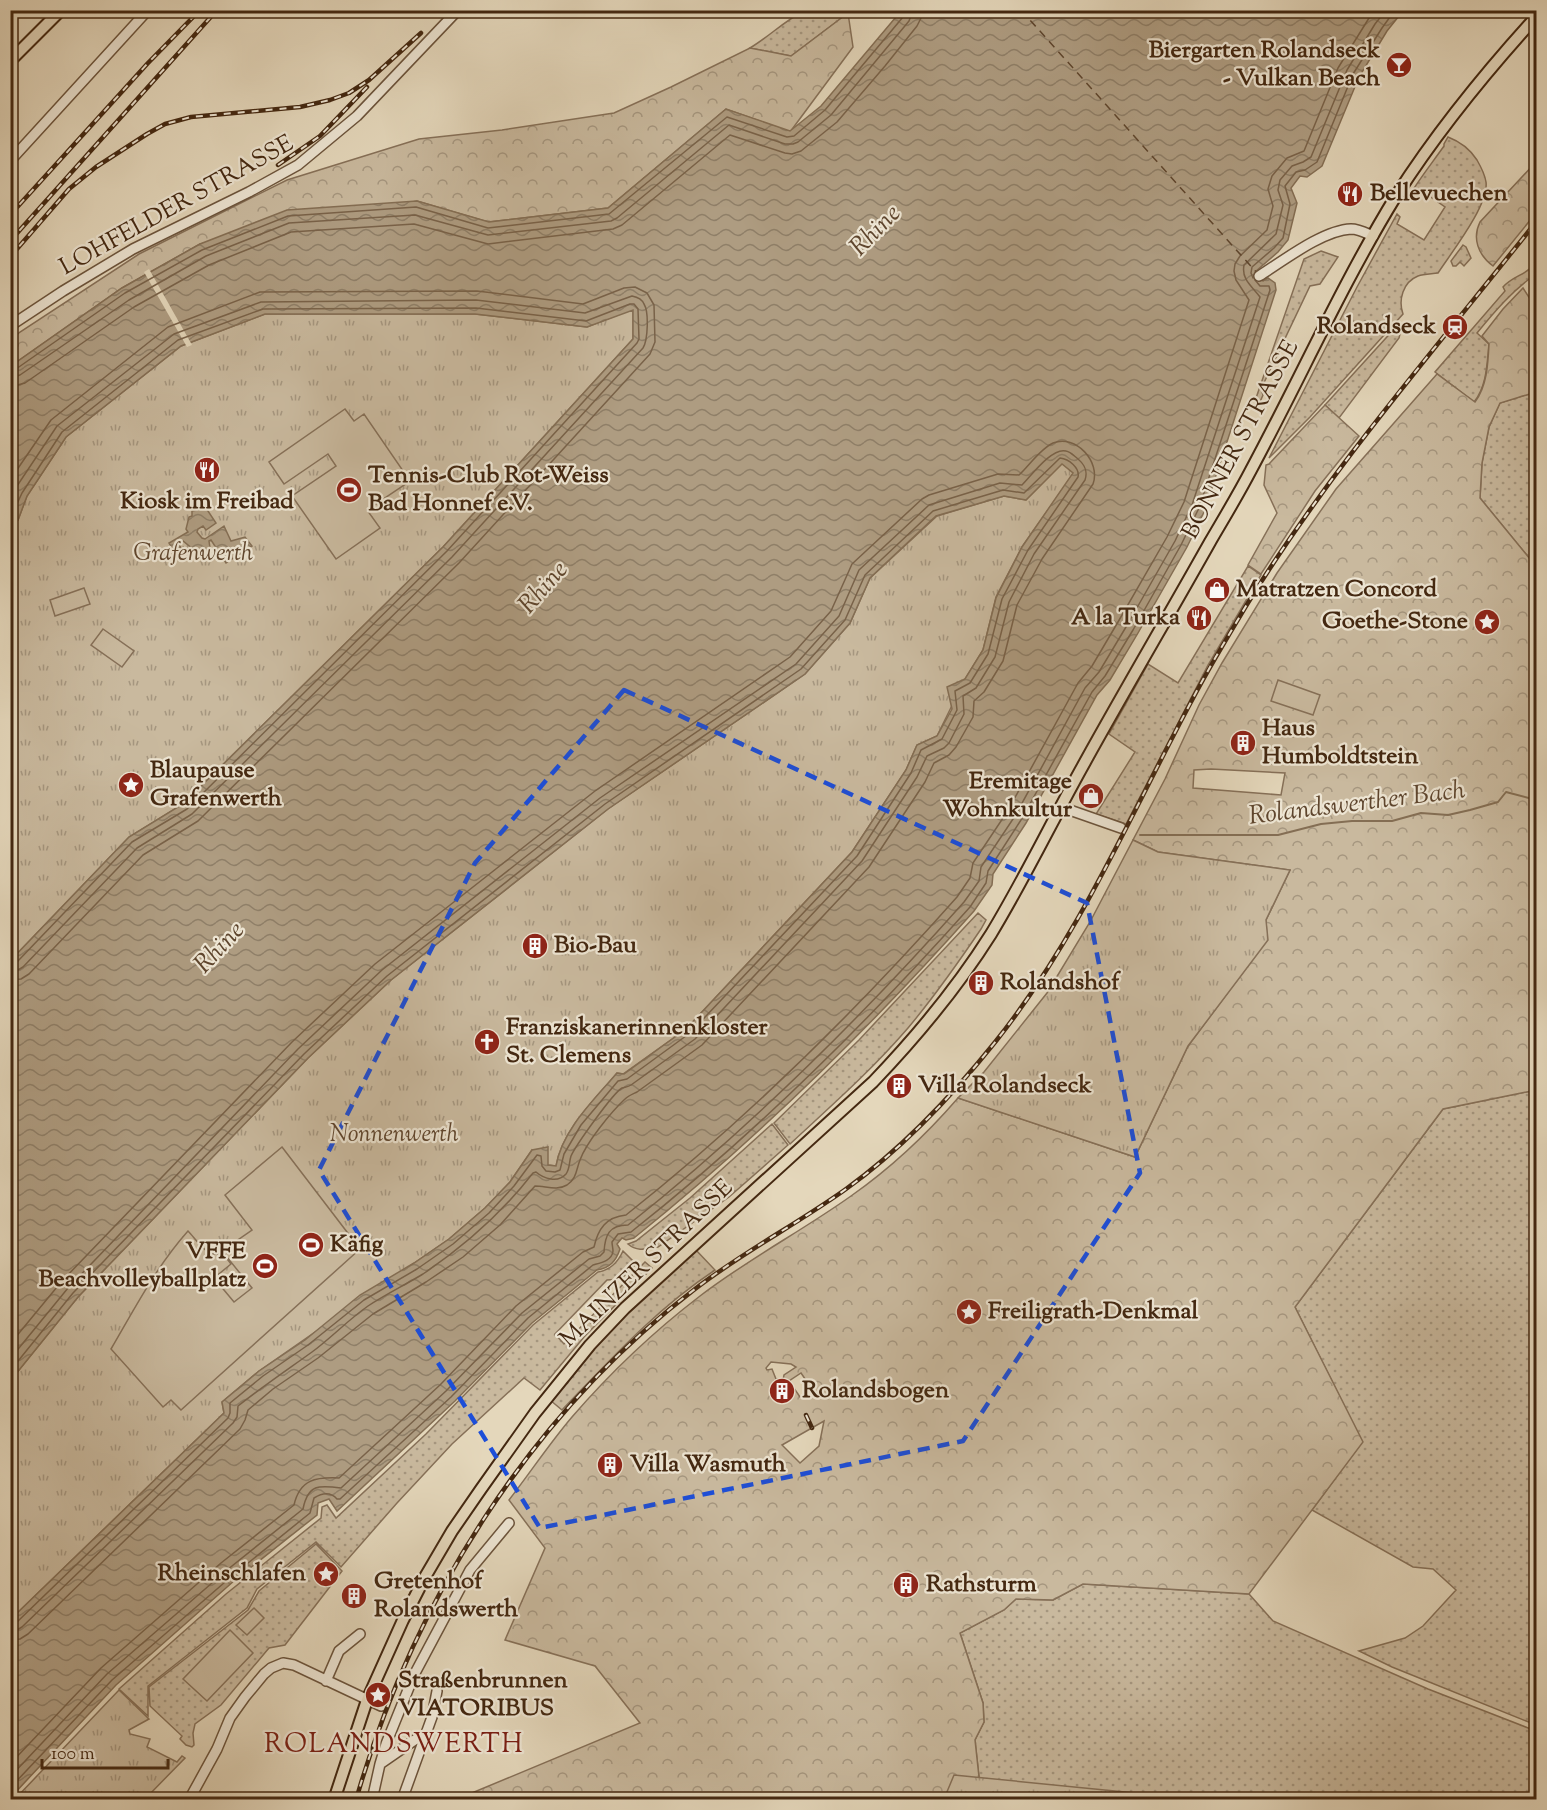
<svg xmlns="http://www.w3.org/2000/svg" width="1547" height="1810" font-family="'Sorts Mill Goudy',serif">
  <defs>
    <pattern id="grass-dots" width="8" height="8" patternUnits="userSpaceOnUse" patternTransform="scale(1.5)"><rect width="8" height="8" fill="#c9b99e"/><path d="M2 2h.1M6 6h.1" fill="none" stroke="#a5967f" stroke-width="1.8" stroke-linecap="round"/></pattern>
    <pattern id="forest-crowns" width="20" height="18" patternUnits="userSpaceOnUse" patternTransform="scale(1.5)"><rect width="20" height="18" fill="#c9b99e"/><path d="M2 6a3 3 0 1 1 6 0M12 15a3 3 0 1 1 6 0" fill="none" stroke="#a5967f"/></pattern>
    <pattern id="park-tufts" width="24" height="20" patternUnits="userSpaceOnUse" patternTransform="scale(1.5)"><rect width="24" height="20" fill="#c9b99e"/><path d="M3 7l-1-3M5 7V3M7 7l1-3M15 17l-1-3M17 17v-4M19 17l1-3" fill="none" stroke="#a5967f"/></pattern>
    <pattern id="water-waves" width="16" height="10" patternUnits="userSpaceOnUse" patternTransform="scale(1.5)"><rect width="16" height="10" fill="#ae9c81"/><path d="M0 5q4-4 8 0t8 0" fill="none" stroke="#8f7f68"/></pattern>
  </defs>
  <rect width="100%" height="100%" fill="#e4d7bb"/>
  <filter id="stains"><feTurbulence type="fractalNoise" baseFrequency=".00333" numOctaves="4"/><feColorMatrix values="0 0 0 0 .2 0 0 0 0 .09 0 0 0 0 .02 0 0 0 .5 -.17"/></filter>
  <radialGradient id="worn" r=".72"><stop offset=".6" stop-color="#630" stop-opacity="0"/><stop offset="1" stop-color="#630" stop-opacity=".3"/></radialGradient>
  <path fill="url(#grass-dots)" stroke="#867058" stroke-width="1.5" d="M804 11H848V13L791 56 750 48C770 36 784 21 804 11Z
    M1448 137C1461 142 1470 149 1477 160 1481 167 1485 175 1486 182 1489 205 1451 253 1438 273 1431 274 1424 274 1418 276 1403 282 1398 300 1403 314L1310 417 1269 458 1357 287 1397 214 1400 217 1397 224 1424 240 1445 207 1419 189 1412 198 1409 196C1420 178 1432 163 1444 146V144Z
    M1463 245 1466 247 1471 258 1464 266 1460 262 1456 266H1453L1451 261Z
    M1321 251 1338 257 1320 284 1310 286 1261 389 1263 395 1259 404 1255 401 1304 259Z
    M1536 263V274C1513 290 1495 311 1477 333L1489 344C1487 363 1487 386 1474 402L1435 372 1505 291 1503 287C1514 275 1525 276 1536 263Z
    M1396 327 1401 330 1399 338 1339 418 1325 405Z
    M1536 392V552L1530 559 1480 498 1482 463 1489 427 1500 403Z
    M1248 566 1261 575 1208 665 1126 824 1096 814 1135 752 1109 734 1148 664 1178 683Z
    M978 913 986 920 981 929C958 963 934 997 908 1028 872 1070 830 1107 790 1144L774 1123 859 1040Z
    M1531 1091 1536 1096V1185L1532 1189 1536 1204V1725L1392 1667 1359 1651 1405 1638 1423 1626 1456 1590 1433 1569 1413 1567 1312 1510 1362 1442 1295 1307 1443 1109Z
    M772 1124 788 1145 729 1197 658 1247C646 1249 637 1252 628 1244L636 1241 690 1198Z
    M695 1249 715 1270C656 1309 611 1359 562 1410L550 1400 593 1347Z
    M623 1251 636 1264 621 1279 607 1280 555 1334 564 1344 645 1262 652 1268 584 1337 540 1390 524 1378 452 1444 397 1503 341 1567 316 1542 257 1589 247 1608 148 1686V1716L119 1689 226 1594 321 1518 322 1507 327 1505 336 1518 426 1434 533 1325 598 1272C611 1270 618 1262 623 1251Z
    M316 1544 342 1571 285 1645 269 1648 221 1705 195 1724 193 1733 194 1745 192 1747 186 1745 180 1739 182 1736 150 1706 149 1687 248 1610 259 1591Z
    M1083 1584 1249 1594 1273 1621 1428 1689 1536 1731V1799H965L979 1777 975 1740 984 1722 983 1703 960 1633 1004 1610 1016 1599 1053 1600Z"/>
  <path fill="url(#forest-crowns)" stroke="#867058" stroke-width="1.5" fill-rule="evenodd" d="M848 13 853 47 790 132 726 109 608 208 488 222 417 201 200 244 122 288 11 366V340L20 332 139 254 287 180 419 139 502 130 614 113 671 87 750 48 791 56Z
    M1536 162V213L1493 266C1478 255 1472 238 1480 222Z
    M1523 288 1536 308V392L1500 403 1489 427 1482 463 1480 498 1530 559 1536 552V1096L1531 1091 1443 1109 1295 1307 1363 1442 1249 1594 1083 1584 1053 1600 1016 1599 1004 1610 960 1633 983 1703 984 1722 975 1740 979 1777 965 1799 455 1800 640 1723 595 1666 505 1640 545 1548 509 1500C530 1473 549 1444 572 1417 610 1373 653 1332 700 1296 748 1259 802 1231 851 1196 891 1168 926 1135 958 1098L1135 1157 1188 1046 1267 940 1266 920 1290 870 1158 852 1133 840 1165 779 1199 705 1222 663 1277 573 1336 489 1437 374 1475 402C1487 386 1488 364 1489 344L1482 336 1503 309ZM1211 769 1285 773 1281 795 1193 788 1194 770ZM771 1362 791 1364 796 1367 784 1375 783 1380 776 1379 772 1369 767 1370 766 1368ZM801 1373 812 1389 800 1397 789 1381ZM824 1421 819 1446 800 1463 782 1445Z
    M1325 405 1359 436 1315 491 1261 574 1248 565 1277 513 1264 485 1266 465 1269 464Z"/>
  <path fill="url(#park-tufts)" stroke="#867058" stroke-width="1.5" d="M633 309V339L443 547 183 804 129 837 11 960V527L18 520 27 496 66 437 181 346 265 314H475L587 327Z
    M1062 463 1074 473 1022 547 996 597 983 650 965 679 937 736 917 745 906 770 852 852 686 1029 623 1074 617 1073C594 1101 562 1130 556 1166L548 1165 532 1150 510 1182 485 1208 449 1239 259 1371 222 1402 224 1413 11 1619V1380L78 1297 308 1058 391 980 608 809 805 674 850 623 870 578 937 516 1004 496 1026 500Z
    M1133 840 1158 852 1290 870 1266 920 1268 940 1188 1046 1135 1157 958 1098 984 1072 1047 993 1090 922Z
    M119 1690 149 1719 129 1730 130 1734 150 1739 147 1747 177 1762 182 1756 185 1758 145 1799H15Z
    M954 1775 1196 1799H944Z"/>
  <path fill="#c9b99e" stroke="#867058" stroke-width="1.5" d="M345 409 354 421 364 414 410 481 367 510 380 528 336 559 292 496 336 466 328 454 284 484 269 462Z
    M84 588 90 604 55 616 50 600Z
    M103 629 134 651 122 667 91 645Z
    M1278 680 1320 695 1313 715 1271 701Z
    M282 1147 360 1249 181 1410 171 1400 163 1407 111 1349C135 1308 156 1267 188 1231 197 1240 209 1261 222 1252L231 1264 214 1278 234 1302 252 1288 222 1251 252 1230 225 1195Z
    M254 1608 264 1618 247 1635 236 1625Z
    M230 1630 253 1653 207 1701 183 1679Z"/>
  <path fill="url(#water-waves)" stroke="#846e54" stroke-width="1.5" d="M901 11H1403L1387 31 1359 77 1322 166 1307 177 1300 176 1291 188 1297 203 1288 240 1278 252 1256 271 1263 281 1268 278 1275 283 1276 290 1205 510 1187 547 1138 633 1110 680 1097 695 1026 823 993 874 992 885 974 911C870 1028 757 1139 634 1238L626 1240 622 1238 617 1244 620 1249C616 1261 610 1268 597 1270L532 1323 455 1401 337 1511 329 1499 318 1503 317 1515 235 1580 116 1685 11 1797V1619L224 1413 222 1402 259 1371 305 1340 360 1295 414 1263 449 1239 485 1208 510 1182 532 1150 548 1147V1165L556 1166C562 1130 594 1100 617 1073L624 1074 686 1029 852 852 906 770 917 745 937 736 952 709 947 687 965 679 983 650 996 598 1022 547 1073 473 1062 464 1026 500 1004 496 936 516 870 578 850 623 805 674 608 809 391 980 308 1058 78 1297 11 1380V960L129 837 183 804 443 547 633 339V310L587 327 475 314H265L181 346 66 437 27 496 18 520 11 527V366L122 288 200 244 287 210 417 201 489 222 608 208 726 109 790 131 821 106Z
    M206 508 216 523 206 530 203 526 198 529 197 532 202 538 205 539 224 526 231 541 245 537 252 546 226 563 211 540 209 541 210 548 198 557 193 552 194 550 183 541 179 544 181 548 179 549 177 547 173 550 169 543 188 532 186 529 189 517 192 516V511Z"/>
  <path fill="#e4d7bb" d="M149 269 192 345 187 347 144 272Z"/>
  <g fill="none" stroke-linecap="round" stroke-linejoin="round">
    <path stroke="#796249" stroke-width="1.5" d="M1253 278 1251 273 1252 267 1274 248 1283 238 1290 204 1285 186 1296 172 1305 170 1317 162 1353 74 1382 28 1395 10
      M10 370 16 369 125 293 202 250 288 216 416 207 488 228 609 214 727 117 787 137 794 136 825 110 903 17 905 10
      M10 378 20 375 129 300 206 256 289 223 415 215 488 235 611 221 617 218 729 125 785 144H793L798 142 831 115 909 21 913 10
      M10 387 25 383 134 307 209 265 291 232 414 224 488 244 613 229 622 225 730 135 785 153 792 154 801 151 837 122 885 66 917 26 921 18 922 10
      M10 480 51 420 168 327 260 292 477 291 583 304 624 288 635 287 647 293 654 305 655 342 650 354 459 563 198 821 143 855 29 974 21 979 10 980
      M10 501 15 489 57 426 174 334 261 302 476 300 585 313 632 296C637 297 642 299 644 304 649 312 648 340 643 348L452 557 192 814 137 848 23 967 18 970 10 971
      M10 519 22 493 62 432 178 340 263 309 476 308 586 321 630 304H634L638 309 639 339 637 343 447 551 187 809 132 842 17 962 10 964
      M10 1344 62 1281 292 1042 375 964 595 791 790 657 831 611 852 564 922 499 929 495 998 474 1019 475C1029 466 1040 449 1053 443 1076 434 1101 462 1093 484L1042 559 1017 605 1003 661 984 692 974 701 973 717 956 747 949 755 934 763 925 782 869 867 702 1045 637 1092C633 1094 628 1096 625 1099 611 1112 586 1143 580 1160 576 1170 577 1178 567 1185 557 1191 546 1186 535 1186L500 1225 463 1257 426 1282 373 1314 318 1358 273 1389 248 1410 245 1420 240 1429 28 1634 20 1639 10 1640
      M10 1359 68 1288 298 1049 382 970 600 798 796 664 839 616 859 570 929 505 1000 483 1022 485C1031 476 1052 447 1066 451 1071 452 1074 456 1078 459 1085 465 1088 471 1085 480L1034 554 1009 602 995 657 976 688 963 696 964 714 949 743 944 748 927 756 917 777 862 861 695 1039 631 1085C628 1087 625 1087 622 1088 613 1093 576 1145 571 1156 569 1162 570 1169 566 1174 558 1183 544 1179 536 1172L533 1173C502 1213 466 1245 423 1274 405 1285 386 1294 368 1306 348 1320 331 1338 312 1352 287 1370 262 1387 238 1406L237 1417 233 1423 22 1627 17 1630 10 1631
      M10 1371 73 1293 304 1054 387 976 605 804 801 669 845 620 865 575 933 511 1003 490 1024 493 1060 458C1069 459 1080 468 1078 477L1028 550 1002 599 988 654 970 683 955 691 957 710 942 739 921 750 911 773 857 856 690 1033 627 1079 618 1081 581 1125 564 1154 560 1170 555 1172 546 1171 542 1166 541 1156 537 1155 514 1186 489 1213 453 1244 417 1269 364 1300 308 1345 263 1376 230 1403V1413L228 1418 17 1622 10 1624
      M10 1764 101 1668 221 1563 294 1505C300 1479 316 1477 339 1478L440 1385 516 1306 583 1252 594 1247C598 1229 606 1217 626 1215 746 1120 856 1011 957 897L970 878 973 863 1007 812 1078 683 1092 666 1118 622 1167 537 1184 502 1249 300 1236 280 1234 271 1235 264 1240 256 1267 230 1273 206 1268 189 1272 176 1287 158 1304 151 1338 68 1374 10
      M10 1777 107 1674 227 1570 303 1509C308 1484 319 1485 341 1488L446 1391 522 1313 589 1259 600 1256 604 1252C605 1235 609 1225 628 1225 750 1128 861 1018 964 902L979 881 981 867 1015 816 1085 688 1099 672 1126 627 1175 541 1192 505 1260 297C1253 287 1241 280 1244 265L1276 234 1283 205 1278 190 1280 180 1292 166 1303 162 1311 157 1347 70 1375 24 1386 10
      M10 1788 112 1680 232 1576 310 1513 314 1498C322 1493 330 1491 337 1499H340L451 1397 528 1318 593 1265C600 1263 612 1261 613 1251 613 1248 612 1245 612 1242L618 1234 631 1232C754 1135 866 1024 970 907L986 883 988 871 1021 820 1092 692 1105 676 1133 630 1181 545 1199 508 1270 290 1269 286H1260L1255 280"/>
    <path stroke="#846e54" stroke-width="2" d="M1140 835H1278L1321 824 1352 821H1392L1421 813 1448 815 1470 810 1498 802 1506 792 1536 800"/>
    <path stroke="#5e452d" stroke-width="1.5" stroke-dasharray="8 6" stroke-linecap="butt" d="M1021 10 1257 273"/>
    <path stroke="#c4b499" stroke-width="9" stroke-dasharray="9 4.5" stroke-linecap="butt" d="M381 1706 395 1712"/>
    <g stroke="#6c543c" stroke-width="12">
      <path id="minor" d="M10 161 148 10
        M1259 276C1283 261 1323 230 1351 229 1359 229 1366 233 1373 236
        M10 326 63 291 133 249 249 192 298 165 357 116 458 10
        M1061 807 1121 828
        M326 1681 339 1651 360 1634
        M380 1764 419 1737H424
        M189 1800 217 1749 230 1718 245 1697 264 1674 271 1668 283 1663 294 1665 381 1706
        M372 1800 380 1764 386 1744 414 1675 470 1570 509 1523
        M402 1800 432 1717 437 1691"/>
    </g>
    <g stroke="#442811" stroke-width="14">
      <path id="major" d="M10 61 61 10
        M334 1800 367 1700 403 1620 425 1577 452 1531 481 1489 535 1413 590 1345 625 1308 873 1082C917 1036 957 988 991 934 1025 878 1053 819 1085 762 1126 688 1169 615 1210 542 1224 518 1238 495 1251 470 1300 379 1342 284 1396 196 1437 132 1485 73 1536 17"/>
    </g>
    <use href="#minor" stroke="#ede5d3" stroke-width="9"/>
    <use href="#major" stroke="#e4d7bb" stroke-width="10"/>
    <g stroke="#442811" stroke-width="4.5">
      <path id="rail" d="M278 165 320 136 367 87
        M10 215 148 63 200 10
        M10 241 217 10
        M10 257 69 189 96 167 147 134 165 124 191 117 300 107 330 100 349 93 369 80 421 33
        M806 1415 812 1428
        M356 1800C413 1601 530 1415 695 1289 743 1252 797 1224 846 1189 903 1148 952 1096 996 1041 1078 938 1129 818 1191 702 1208 669 1227 638 1246 606 1330 469 1437 347 1536 222"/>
    </g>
    <use href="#rail" stroke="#ede5d3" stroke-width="2" stroke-dasharray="7" stroke-linecap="butt"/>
  </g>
  <path fill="none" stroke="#1d4ed8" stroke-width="4.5" stroke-dasharray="12 8" stroke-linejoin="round" d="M624 690 1087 903 1140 1173 963 1441 540 1528 319 1170 475 863Z"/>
  <defs>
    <g id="bar-disc" transform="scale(1.35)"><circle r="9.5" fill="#8f2418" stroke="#ede5d3"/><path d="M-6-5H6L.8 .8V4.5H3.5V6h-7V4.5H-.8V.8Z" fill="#fff"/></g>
    <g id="restaurant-disc" transform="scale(1.35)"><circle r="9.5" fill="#8f2418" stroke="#ede5d3"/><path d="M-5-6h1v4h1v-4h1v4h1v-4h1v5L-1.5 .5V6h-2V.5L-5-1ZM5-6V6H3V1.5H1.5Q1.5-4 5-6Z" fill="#fff"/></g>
    <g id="station-disc" transform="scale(1.35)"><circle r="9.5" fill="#8f2418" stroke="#ede5d3"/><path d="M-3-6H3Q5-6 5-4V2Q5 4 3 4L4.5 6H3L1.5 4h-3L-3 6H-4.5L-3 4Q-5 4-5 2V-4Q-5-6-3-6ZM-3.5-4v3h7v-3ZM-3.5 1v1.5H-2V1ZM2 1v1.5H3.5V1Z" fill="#fff"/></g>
    <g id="stadium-disc" transform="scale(1.35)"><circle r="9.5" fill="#8f2418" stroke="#ede5d3"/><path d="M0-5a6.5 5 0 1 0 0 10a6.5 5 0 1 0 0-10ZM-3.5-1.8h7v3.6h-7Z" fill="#fff"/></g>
    <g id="shop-disc" transform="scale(1.35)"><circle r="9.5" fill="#8f2418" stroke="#ede5d3"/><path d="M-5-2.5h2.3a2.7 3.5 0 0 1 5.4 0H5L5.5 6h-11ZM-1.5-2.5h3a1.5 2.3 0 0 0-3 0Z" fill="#fff"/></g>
    <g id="sight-disc" transform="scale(1.35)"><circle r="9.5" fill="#8f2418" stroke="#ede5d3"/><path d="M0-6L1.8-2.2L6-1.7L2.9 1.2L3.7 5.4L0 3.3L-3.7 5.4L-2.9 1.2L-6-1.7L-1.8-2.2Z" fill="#fff"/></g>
    <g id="building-disc" transform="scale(1.35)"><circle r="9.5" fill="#8f2418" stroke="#ede5d3"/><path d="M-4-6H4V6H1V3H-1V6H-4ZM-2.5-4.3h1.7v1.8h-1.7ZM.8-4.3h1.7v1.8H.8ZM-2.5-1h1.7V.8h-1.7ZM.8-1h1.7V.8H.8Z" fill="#fff"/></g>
    <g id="church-disc" transform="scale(1.35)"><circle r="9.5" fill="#8f2418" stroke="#ede5d3"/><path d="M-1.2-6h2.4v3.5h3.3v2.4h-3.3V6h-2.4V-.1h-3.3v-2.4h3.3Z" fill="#fff"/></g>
  </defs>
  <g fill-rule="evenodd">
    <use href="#bar-disc" x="1399" y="65"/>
    <use href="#restaurant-disc" x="1350" y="194"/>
    <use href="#station-disc" x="1455" y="327"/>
    <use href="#restaurant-disc" x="207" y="470"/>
    <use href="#stadium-disc" x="349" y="490"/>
    <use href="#shop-disc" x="1217" y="590"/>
    <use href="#restaurant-disc" x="1199" y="618"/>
    <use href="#sight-disc" x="1487" y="622"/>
    <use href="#building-disc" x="1243" y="743"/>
    <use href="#sight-disc" x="131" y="785"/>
    <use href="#shop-disc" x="1091" y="796"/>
    <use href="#building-disc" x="535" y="946"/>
    <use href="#building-disc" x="981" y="983"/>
    <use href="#church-disc" x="487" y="1042"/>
    <use href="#building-disc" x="899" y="1086"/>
    <use href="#stadium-disc" x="311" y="1245"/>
    <use href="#stadium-disc" x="265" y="1266"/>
    <use href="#sight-disc" x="969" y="1312"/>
    <use href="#building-disc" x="782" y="1391"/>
    <use href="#building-disc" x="610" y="1465"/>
    <use href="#sight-disc" x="326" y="1574"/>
    <use href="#building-disc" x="906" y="1585"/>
    <use href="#building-disc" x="354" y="1596"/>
    <use href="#sight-disc" x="378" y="1695"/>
  </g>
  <g text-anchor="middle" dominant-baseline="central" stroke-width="4.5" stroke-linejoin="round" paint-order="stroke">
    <g font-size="24" font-weight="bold" fill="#442811" stroke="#ede5d3" text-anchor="start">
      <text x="1380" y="51" text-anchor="end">Biergarten Rolandseck<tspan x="1380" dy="28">- Vulkan Beach</tspan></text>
      <text x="1370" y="194">Bellevuechen</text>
      <text x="1436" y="327" text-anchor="end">Rolandseck</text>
      <text x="368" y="476">Tennis-Club Rot-Weiss<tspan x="368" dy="28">Bad Honnef e.V.</tspan></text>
      <text x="207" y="502" text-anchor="middle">Kiosk im Freibad</text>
      <text x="1236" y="590">Matratzen Concord</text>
      <text x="1180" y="618" text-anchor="end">A la Turka</text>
      <text x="1468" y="622" text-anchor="end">Goethe-Stone</text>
      <text x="1262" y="729">Haus<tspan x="1262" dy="28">Humboldtstein</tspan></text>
      <text x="150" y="771">Blaupause<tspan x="150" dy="28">Grafenwerth</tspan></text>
      <text x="1072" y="782" text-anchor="end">Eremitage<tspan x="1072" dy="28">Wohnkultur</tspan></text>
      <text x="554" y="946">Bio-Bau</text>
      <text x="1000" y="983">Rolandshof</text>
      <text x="506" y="1028">Franziskanerinnenkloster<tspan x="506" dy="28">St. Clemens</tspan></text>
      <text x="918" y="1086">Villa Rolandseck</text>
      <text x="330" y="1245">Käfig</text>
      <text x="246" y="1252" text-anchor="end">VFFE<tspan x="246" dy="28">Beachvolleyballplatz</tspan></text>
      <text x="988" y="1312">Freiligrath-Denkmal</text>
      <text x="802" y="1391">Rolandsbogen</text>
      <text x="630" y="1465">Villa Wasmuth</text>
      <text x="306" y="1574" text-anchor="end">Rheinschlafen</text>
      <text x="374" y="1582">Gretenhof<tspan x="374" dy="28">Rolandswerth</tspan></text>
      <text x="926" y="1585">Rathsturm</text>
      <text x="398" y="1681">Straßenbrunnen<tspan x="398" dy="28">VIATORIBUS</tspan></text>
    </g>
    <g font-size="24" fill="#442811" stroke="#ede5d3">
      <text transform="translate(177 206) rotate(-29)">LOHFELDER STRASSE</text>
      <text transform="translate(1241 440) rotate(-62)">BONNER STRASSE</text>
      <text transform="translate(647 1264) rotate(-44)">MAINZER STRASSE</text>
    </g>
    <g font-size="24" font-style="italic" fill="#5f452d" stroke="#ede5d3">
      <text x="193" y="554">Grafenwerth</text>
      <text x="394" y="1135">Nonnenwerth</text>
    </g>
    <g font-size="26" font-style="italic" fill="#5e452d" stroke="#ede5d3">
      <text transform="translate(876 231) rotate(-46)">Rhine</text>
      <text transform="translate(544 588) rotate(-49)">Rhine</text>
      <text transform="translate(1357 804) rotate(-7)">Rolandswerther Bach</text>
      <text transform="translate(220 948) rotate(-47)">Rhine</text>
    </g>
    <g font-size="27" letter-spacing="1.5" fill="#7a1f14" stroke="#ede5d3">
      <text x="394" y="1745">ROLANDSWERTH</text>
    </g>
  </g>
  <rect width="1547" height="1810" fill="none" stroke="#e4d7bb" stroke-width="36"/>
  <rect x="12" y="12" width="1523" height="1786" fill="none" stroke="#442811" stroke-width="3"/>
  <rect x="18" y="18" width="1511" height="1774" fill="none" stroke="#442811" stroke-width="1.5"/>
  <path d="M42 1759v9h126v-9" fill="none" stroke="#442811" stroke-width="3"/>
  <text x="51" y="1759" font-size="18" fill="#442811" stroke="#ede5d3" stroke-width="4.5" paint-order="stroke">100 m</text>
  <rect width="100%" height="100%" filter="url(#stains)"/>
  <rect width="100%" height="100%" fill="url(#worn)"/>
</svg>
